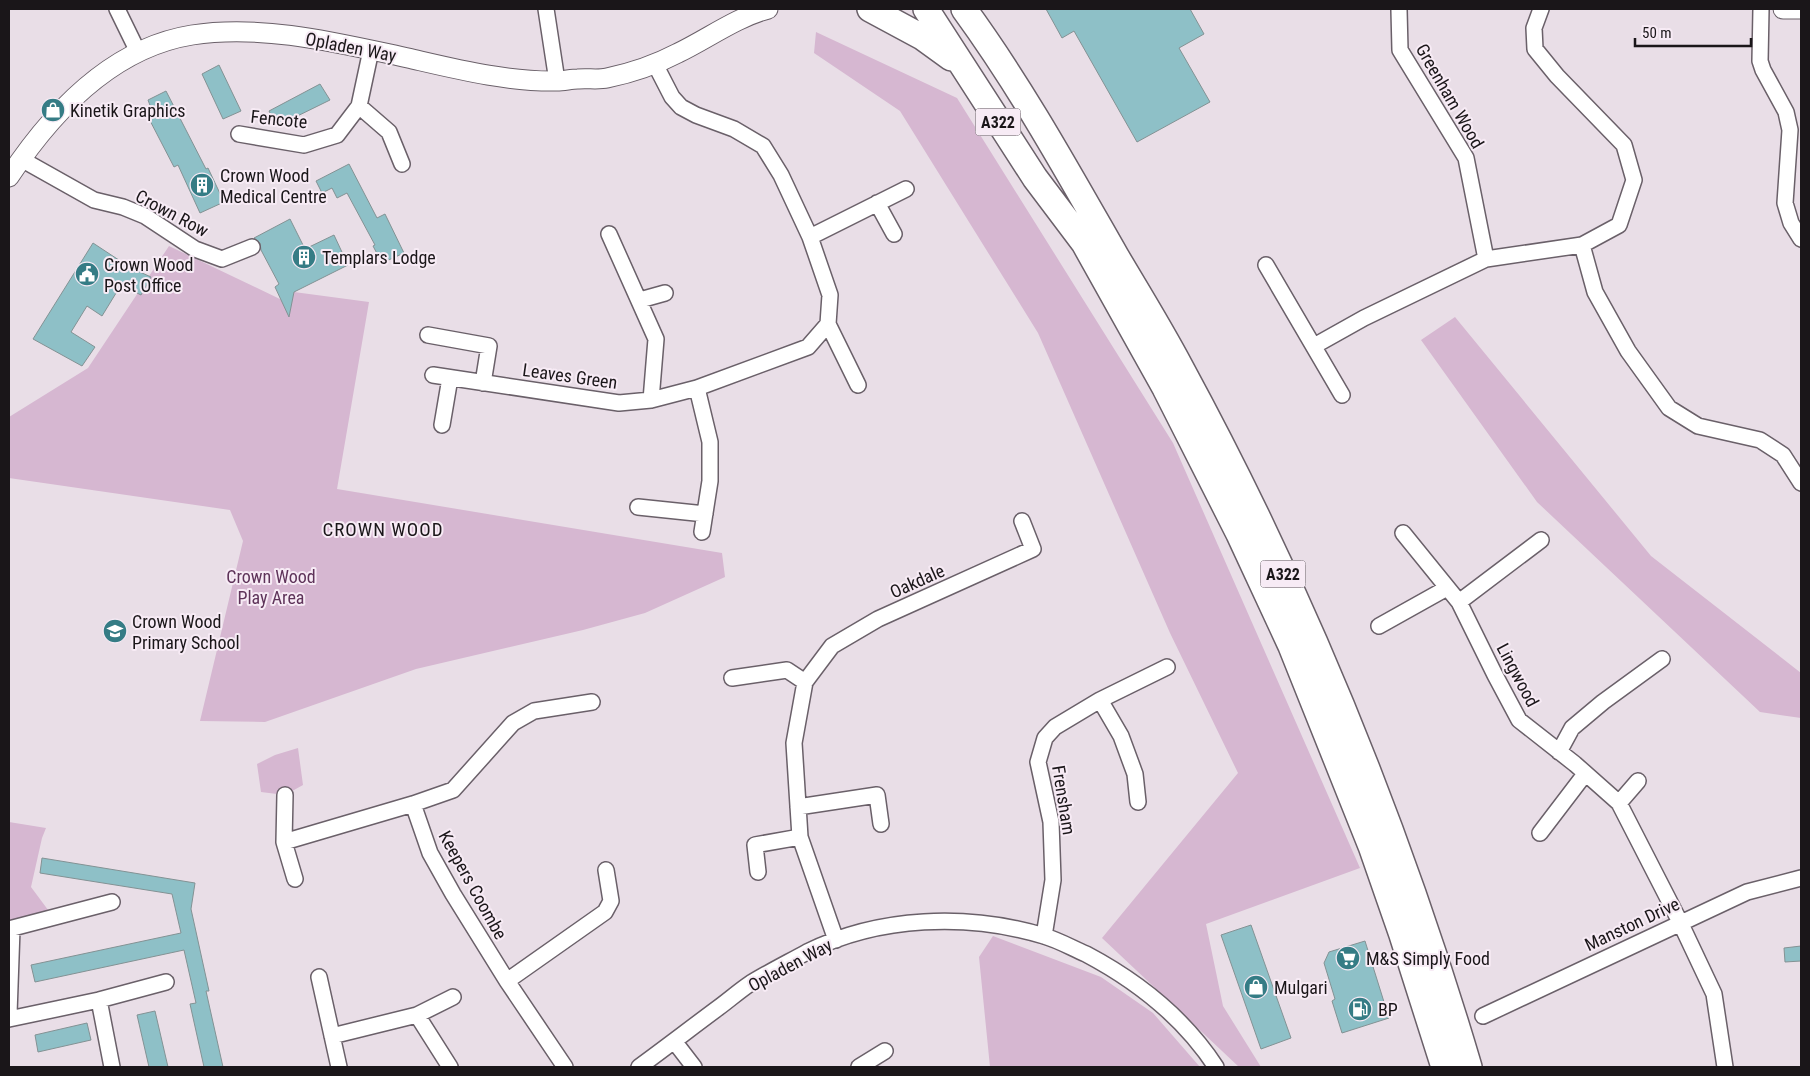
<svg xmlns="http://www.w3.org/2000/svg" width="1810" height="1076" font-family="'Roboto Condensed',sans-serif">
  <rect width="100%" height="100%" fill="#e9dee7"/>
  <path fill="#d6b7d1" d="M816 32 957 98 1173 443 1360 868 1206 924 1223 1006 1261 1067H1239L1102 938 1238 773 1170 633 1038 333 900 111 814 53Z
    M169 246 282 300 294 292 369 302 337 489 722 553 725 577 645 613 583 630 416 669 265 722 200 721 243 541 230 510 9 478V417L88 368Z
    M1455 317 1651 556 1801 673V718L1760 712 1537 502 1421 340Z
    M298 748 303 785 285 795 261 792 257 764 275 755Z
    M9 822 46 828 42 838 31 887 54 918 9 929Z
    M993 936 1101 977 1153 1013 1200 1067H990L979 957Z"/>
  <path fill="#8ec0c7" stroke="#839294" d="M1046 9H1190L1204 34 1179 48 1210 102 1137 142 1074 31 1062 38Z
    M219 65 241 111 223 119 202 74Z
    M320 84 330 100 277 126 269 111Z
    M166 91 206 169 208 168 224 202 200 213 178 165 174 167 145 111 151 108 148 100Z
    M349 164 377 218 385 214 404 253 382 263 373 246 375 245 347 193 337 198 332 188 322 193 316 181Z
    M290 219 305 249 334 235 348 265 294 292 289 317 275 287 279 284 261 250 260 243 254 238Z
    M93 243 131 268 151 277 141 295 121 285 102 316 87 306 71 332 95 347 82 366 33 339Z
    M42 858 195 883 191 909 209 991H206L223 1067H204L190 1004 196 1003 184 950 35 982 31 965 181 933 172 894 40 873Z
    M1251 925 1291 1038 1261 1049 1221 935Z
    M1365 941 1389 1018 1342 1033 1332 1001 1335 999 1324 963 1329 952Z
    M1801 946V961L1785 962 1784 948Z
    M155 1011 168 1067H149L137 1015Z
    M87 1023 91 1040 38 1052 35 1035Z"/>
  <g fill="none" stroke-linecap="round" stroke-linejoin="round">
    <g stroke="#6a6069" stroke-width="18">
      <path id="minor" d="M117 9 138 52
        M546 9 557 81
        M1761 9 1760 61 1763 70 1786 112 1790 130 1785 203 1791 223 1801 239
        M1399 10 1400 50 1466 158 1486 259
        M359 106 389 132 402 164
        M239 134 304 145 337 135 359 106 371 50
        M21 159 94 200 123 207 145 216 195 249 222 259 252 247
        M877 203 894 234
        M609 234 656 339 651 400
        M810 237 906 189
        M1582 245 1595 292 1628 351 1669 408 1698 426 1760 440 1783 455 1801 483
        M1266 265 1342 395
        M640 300 665 293
        M828 324 858 385
        M428 335 489 346 483 383
        M1314 346 1364 318 1486 259 1582 245 1619 225 1634 180 1624 145 1557 76 1535 49 1534 28 1541 9
        M433 375 619 403 651 400 697 388 808 347 828 324 830 295 810 237 781 175 763 146 734 129 696 115 681 107 672 97 655 64
        M697 388 710 442V481L702 532
        M442 425 450 378
        M638 507 705 514
        M1403 533 1459 602 1495 675 1519 720 1575 764 1619 803 1680 922 1714 994 1725 1067
        M1459 602 1541 540
        M1379 626 1447 588
        M732 678 787 670 805 682
        M1100 700 1121 736 1135 774 1138 802
        M1559 752 1572 728 1603 702 1662 659
        M285 795 284 842 295 879
        M1619 803 1638 781
        M413 804 430 853 453 894 507 981 565 1067
        M798 807 877 795 881 824
        M1540 833 1585 774
        M284 842 413 804 453 790 513 723 534 711 592 702
        M758 872 755 845 800 837
        M9 929 112 902
        M1044 936 1053 880 1051 822 1038 762 1045 738 1055 727 1100 700 1167 667
        M836 940 800 837 794 743 805 682 832 646 878 619 1033 549 1022 521
        M319 977 339 1067
        M507 981 605 912 611 901 606 870
        M99 1000 112 1067
        M9 1014 12 929
        M417 1015 450 1067
        M1483 1016 1747 892 1801 878
        M9 1019 99 1000 166 982
        M332 1036 417 1015 453 997
        M674 1041 694 1067
        M639 1067C665 1048 691 1028 718 1008 729 1000 739 991 751 983 769 972 789 962 807 952 879 916 968 913 1044 936 1058 940 1072 948 1086 954 1137 981 1184 1018 1216 1067
        M859 1067 885 1051"/>
    </g>
    <g stroke="#6a6069" stroke-width="21">
      <path id="tertiary" d="M1783 9H1801
        M9 177C52 112 111 48 192 35 263 24 338 43 408 58 456 69 507 82 557 81 564 81 571 79 578 79 587 78 598 80 607 78 631 73 657 64 678 53 709 38 735 18 768 9"/>
    </g>
    <g stroke="#6a6069" stroke-width="28">
      <path id="trunk" d="M870 9 922 37 951 58
        M926 9 1035 178 1084 243 1165 388 1239 534 1291 646 1371 846 1402 935 1444 1067
        M964 9C1021 87 1068 172 1116 256 1138 293 1161 330 1181 368 1301 589 1398 827 1469 1067"/>
    </g>
    <use href="#minor" stroke="#fff" stroke-width="15"/>
    <use href="#tertiary" stroke="#fff" stroke-width="19"/>
    <use href="#trunk" stroke="#fff" stroke-width="25"/>
  </g>
  <defs>
    <g id="shop-disc" transform="scale(1.25)"><circle r="9.5" fill="#357c85" stroke="#f7ebf5"/><path d="M-5-2.5h2.3a2.7 3.5 0 0 1 5.4 0H5L5.5 6h-11ZM-1.5-2.5h3a1.5 2.3 0 0 0-3 0Z" fill="#fff"/></g>
    <g id="building-disc" transform="scale(1.25)"><circle r="9.5" fill="#357c85" stroke="#f7ebf5"/><path d="M-4-6H4V6H1V3H-1V6H-4ZM-2.5-4.3h1.7v1.8h-1.7ZM.8-4.3h1.7v1.8H.8ZM-2.5-1h1.7V.8h-1.7ZM.8-1h1.7V.8H.8Z" fill="#fff"/></g>
    <g id="civic-disc" transform="scale(1.25)"><circle r="9.5" fill="#357c85" stroke="#f7ebf5"/><path d="M-.6-6.5H3V-4.5H.6V-3L4-1V1h2V6H-6V1h2V-1L-.6-3ZM-1.2 2.5V6h2.4V2.5Z" fill="#fff"/></g>
    <g id="school-disc" transform="scale(1.25)"><circle r="9.5" fill="#357c85" stroke="#f7ebf5"/><path d="M0-5L7-2L0 1L-7-2ZM-4 1L0 2.5L4 1V4Q0 6-4 4Z" fill="#fff"/></g>
    <g id="supermarket-disc" transform="scale(1.25)"><circle r="9.5" fill="#357c85" stroke="#f7ebf5"/><path d="M-6-5.5h2.5l.6 2H6L4.5 2H-2.5L-4.4-4H-6ZM-1.5 3.2a1.3 1.3 0 1 0 .1 0ZM3 3.2a1.3 1.3 0 1 0 .1 0Z" fill="#fff"/></g>
    <g id="fuel-disc" transform="scale(1.25)"><circle r="9.5" fill="#357c85" stroke="#f7ebf5"/><path d="M-5.5-6h7V0h2V4h1.3V-2.5L3-4.5l.8-.8L6-3V5H2.5V1h-1V6h-7ZM-4.2-4.7v3.2H.2V-4.7Z" fill="#fff"/></g>
  </defs>
  <g fill-rule="evenodd">
    <use href="#shop-disc" x="53" y="110"/>
    <use href="#building-disc" x="202" y="185"/>
    <use href="#building-disc" x="304" y="257"/>
    <use href="#civic-disc" x="87" y="274"/>
    <use href="#school-disc" x="115" y="631"/>
    <use href="#supermarket-disc" x="1348" y="958"/>
    <use href="#shop-disc" x="1256" y="987"/>
    <use href="#fuel-disc" x="1360" y="1009"/>
  </g>
  <g text-anchor="middle" dominant-baseline="central" stroke-width="4" stroke-linejoin="round" paint-order="stroke">
    <g fill="#f7ebf5" stroke="#5c565b" stroke-width="1">
      <rect x="975.5" y="108.5" width="45" height="27" rx="4"/>
      <rect x="1260.5" y="560.5" width="45" height="27" rx="4"/>
    </g>
    <g font-size="16" font-weight="bold" fill="#1a1619">
      <text x="998" y="122">A322</text>
      <text x="1283" y="574">A322</text>
    </g>
    <g font-size="18" fill="#1a1619" stroke="#f7ebf5">
      <text transform="translate(351 47) rotate(11)">Opladen Way</text>
      <text transform="translate(1450 96) rotate(60)">Greenham Wood</text>
      <text transform="translate(279 119) rotate(6)">Fencote</text>
      <text transform="translate(172 213) rotate(28)">Crown Row</text>
      <text transform="translate(570 376) rotate(8)">Leaves Green</text>
      <text transform="translate(917 581) rotate(-24)">Oakdale</text>
      <text transform="translate(1518 675) rotate(62)">Lingwood</text>
      <text transform="translate(1064 800) rotate(81)">Frensham</text>
      <text transform="translate(473 885) rotate(61)">Keepers Coombe</text>
      <text transform="translate(1632 924) rotate(-25)">Manston Drive</text>
      <text transform="translate(790 965) rotate(-28)">Opladen Way</text>
    </g>
    <g font-size="18" fill="#1a1619" stroke="#f7ebf5" text-anchor="start">
      <text x="70" y="110">Kinetik Graphics</text>
      <text x="220" y="175">Crown Wood<tspan x="220" dy="21">Medical Centre</tspan></text>
      <text x="322" y="257">Templars Lodge</text>
      <text x="104" y="264">Crown Wood<tspan x="104" dy="21">Post Office</tspan></text>
      <text x="132" y="621">Crown Wood<tspan x="132" dy="21">Primary School</tspan></text>
      <text x="1366" y="958">M&amp;S Simply Food</text>
      <text x="1274" y="987">Mulgari</text>
      <text x="1378" y="1009">BP</text>
    </g>
    <g font-size="18" fill="#5e3359" stroke="#f7ebf5">
      <text x="271" y="576">Crown Wood<tspan x="271" dy="21">Play Area</tspan></text>
    </g>
    <g font-size="19" letter-spacing="1" fill="#1a1619" stroke="#f7ebf5">
      <text x="383" y="529">CROWN WOOD</text>
    </g>
  </g>
  <rect width="1810" height="1076" fill="none" stroke="#1a1619" stroke-width="20"/>
  <path d="M1635 38v8h116v-8" fill="none" stroke="#1a1619" stroke-width="2.5"/>
  <text x="1642" y="38" font-size="15" fill="#1a1619" stroke="#f7ebf5" stroke-width="4" paint-order="stroke">50 m</text>
</svg>
